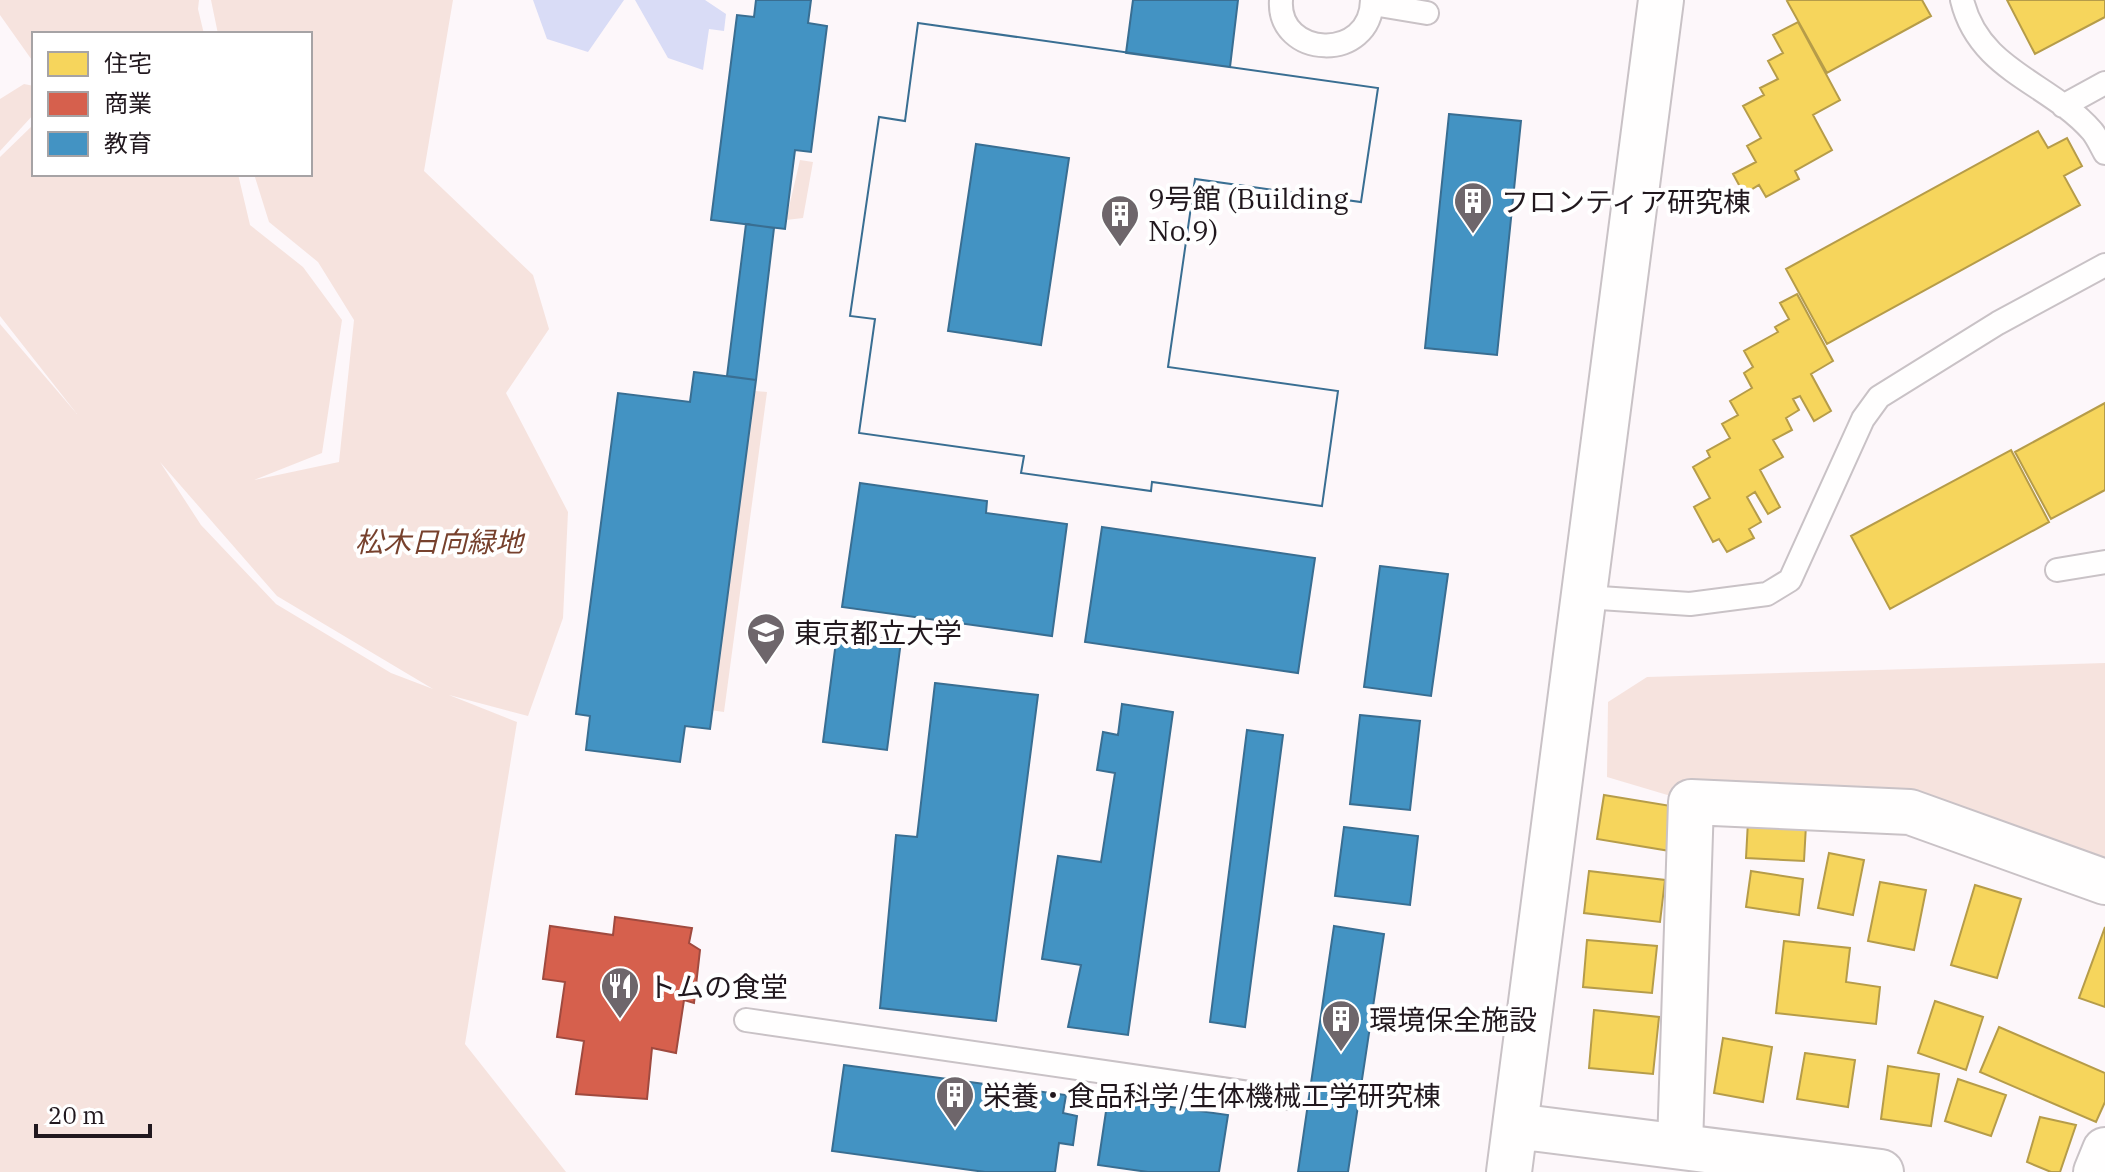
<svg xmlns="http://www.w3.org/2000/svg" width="2105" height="1172" font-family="'IBM Plex Serif','Noto Sans JP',serif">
  <rect width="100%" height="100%" fill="#fdf7fa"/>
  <path fill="#f6e3de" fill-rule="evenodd" d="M0 0H199L198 9 204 34H34V63L0 15Z
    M211 0H453L424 171 533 275 549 329 506 393 568 512 563 618 528 716 449 695 517 722 465 1044 566 1172H0V324L77 414 0 316V157L34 124V174H238L250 225 303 267 342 320 322 453 254 480 339 462 354 320 318 262 269 222 254 174H310V34H218ZM160 462 277 596 433 689 391 673 276 604 201 525Z
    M24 84 34 86V114L0 151V99Z
    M800 160 813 162 803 218 786 220Z
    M743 390 767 392 724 712 696 708Z
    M2105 663V882L1910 812 1691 802 1607 777 1608 702 1647 677Z"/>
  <path fill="#d9dcf6" d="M533 0H624L588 52 547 39Z
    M635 0H705L726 14 724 31 709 29 703 70 668 58Z"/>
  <path fill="#f6d55c" stroke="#b69c49" stroke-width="2" d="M1789 0H1922L1931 16 1827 73 1787 1Z
    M2007 0H2105V17L2035 54Z
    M1798 22 1840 100 1813 115 1832 150 1795 171 1799 179 1766 197 1759 185 1744 194 1733 174 1756 162 1747 146 1761 138 1743 106 1764 95 1760 88 1778 79 1768 61 1783 53 1773 35Z
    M2038 131 2048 148 2067 138 2082 166 2064 176 2080 205 1827 344 1786 269Z
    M1797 294 1833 361 1811 374 1831 411 1814 421 1800 396 1793 399 1799 410 1786 418 1792 430 1773 440 1783 457 1760 470 1780 507 1768 514 1755 492 1747 497 1761 522 1749 529 1754 538 1727 552 1719 539 1713 542 1694 507 1710 498 1693 467 1710 457 1707 451 1730 438 1722 424 1738 415 1730 401 1752 388 1744 373 1753 367 1744 351 1778 332 1775 327 1789 319 1780 303Z
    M2105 403V490L2051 519 2015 452Z
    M2011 450 2049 522 1890 609 1851 536Z
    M1604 795 1677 807 1670 851 1597 839Z
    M1748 821 1806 825 1804 861 1746 858Z
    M1829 853 1864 860 1853 915 1818 908Z
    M1589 871 1665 880 1660 922 1584 913Z
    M1751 871 1803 879 1799 915 1746 907Z
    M1880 882 1926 890 1914 950 1868 941Z
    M1975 885 2021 899 1997 978 1951 965Z
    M2105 927V1007L2079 998Z
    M1587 940 1657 946 1652 993 1583 987Z
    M1784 941 1850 948 1846 982 1880 987 1876 1024 1776 1013Z
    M1935 1001 1983 1017 1966 1070 1918 1053Z
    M1594 1010 1659 1017 1653 1074 1589 1068Z
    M1999 1027 2105 1073V1102L2096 1122 1980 1072Z
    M1723 1038 1772 1047 1763 1102 1714 1093Z
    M1805 1053 1855 1060 1848 1107 1797 1099Z
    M1888 1066 1939 1074 1931 1126 1881 1119Z
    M1958 1079 2006 1095 1991 1136 1945 1121Z
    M2040 1117 2076 1125 2060 1172H2051L2027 1162Z"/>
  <path fill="#d6604d" stroke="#a04a3f" stroke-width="2" d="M615 917 692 928 689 943 700 950 694 1003 684 1000 676 1053 652 1048 647 1099 576 1094 584 1041 557 1037 565 982 543 979 550 926 613 935Z"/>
  <path fill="#4393c3" stroke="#396e92" stroke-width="2" fill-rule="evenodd" d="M756 0H811L808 23 827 26 811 152 795 150 785 229 711 220 737 15 754 17Z
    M1133 0H1238L1230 67 1126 53Z
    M918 23 1378 88 1361 202 1195 179 1168 367 1338 391 1322 506 1152 482 1151 491 1021 473 1024 456 859 433 875 319 850 316 879 117 905 121ZM976 144 1069 158 1041 345 948 331Z
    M918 23 1378 88 1361 202 1195 179 1168 367 1338 391 1322 506 1152 482 1151 491 1021 473 1024 456 859 433 875 319 850 316 879 117 905 121Z
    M1449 114 1521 121 1497 355 1425 348Z
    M746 224 774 228 756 380 727 376Z
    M694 372 756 380 710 729 685 726 680 762 586 750 590 716 576 714 618 393 690 402Z
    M860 483 987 501 986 513 1067 524 1052 636 842 607Z
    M1102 527 1315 558 1298 673 1085 642Z
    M1380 566 1448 574 1431 696 1364 687Z
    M837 634 901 641 887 750 823 742Z
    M935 683 1038 695 996 1021 880 1008 896 835 917 837Z
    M1122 704 1173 712 1128 1035 1068 1027 1081 965 1042 959 1058 856 1101 862 1115 773 1097 770 1103 732 1118 735Z
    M1360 715 1420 721 1410 810 1350 804Z
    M1247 730 1283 735 1245 1027 1210 1022Z
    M1344 827 1418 836 1410 905 1335 896Z
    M1334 926 1384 934 1348 1172H1298Z
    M844 1065 1066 1095 1063 1113 1077 1116 1073 1145 1059 1143 1055 1172H985L832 1151Z
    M1108 1098 1228 1115 1219 1172H1148L1098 1165Z"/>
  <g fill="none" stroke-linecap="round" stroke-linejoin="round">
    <g stroke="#c9c2c6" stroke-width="26">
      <path id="lane" d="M1281 0C1277 58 1371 63 1372 0
        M1962 0C1979 71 2049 82 2092 131 2097 137 2101 146 2105 153
        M1373 4 1427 13
        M2063 106 2105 83
        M2057 570 2105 562
        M1585 597 1690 604 1767 594 1790 580 1863 419 1879 397 1998 323 2105 265
        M746 1020 1284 1098"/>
    </g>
    <g stroke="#c9c2c6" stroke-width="48">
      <path id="street" d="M1680 1146 1691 802 1910 812 2105 882
        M2096 1172 2105 1150"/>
    </g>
    <g stroke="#c9c2c6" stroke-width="48">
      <path id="secondary" d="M1515 1126 1881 1172
        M1509 1172 1661 0"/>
    </g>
    <use href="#lane" stroke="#fffefe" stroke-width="22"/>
    <use href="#street" stroke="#fffefe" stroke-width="44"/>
    <use href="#secondary" stroke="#fffefe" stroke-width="44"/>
  </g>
  <defs>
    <g id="building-pin" transform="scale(2)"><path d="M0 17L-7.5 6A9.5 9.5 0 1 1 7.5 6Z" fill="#6e666b" stroke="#fff"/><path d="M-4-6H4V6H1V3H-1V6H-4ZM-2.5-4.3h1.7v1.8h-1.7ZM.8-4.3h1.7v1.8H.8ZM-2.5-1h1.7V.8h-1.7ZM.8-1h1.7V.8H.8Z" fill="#fff"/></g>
    <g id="university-pin" transform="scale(2)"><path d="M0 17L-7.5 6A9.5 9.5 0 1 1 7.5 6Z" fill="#6e666b" stroke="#fff"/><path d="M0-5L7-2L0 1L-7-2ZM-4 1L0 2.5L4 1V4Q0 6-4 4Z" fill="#fff"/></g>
    <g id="restaurant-pin" transform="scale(2)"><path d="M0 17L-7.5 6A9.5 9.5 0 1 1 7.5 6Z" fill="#6e666b" stroke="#fff"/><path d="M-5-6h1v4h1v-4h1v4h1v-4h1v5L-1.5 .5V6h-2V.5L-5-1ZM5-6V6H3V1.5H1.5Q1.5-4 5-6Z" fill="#fff"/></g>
  </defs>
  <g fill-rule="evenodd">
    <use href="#building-pin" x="1473" y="201"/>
    <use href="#building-pin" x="1120" y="214"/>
    <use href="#university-pin" x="766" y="632"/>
    <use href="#restaurant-pin" x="620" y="986"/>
    <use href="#building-pin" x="1341" y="1019"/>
    <use href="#building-pin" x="955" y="1095"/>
  </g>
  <g text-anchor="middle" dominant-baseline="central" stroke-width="8" stroke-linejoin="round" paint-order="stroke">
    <g font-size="28" fill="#21181e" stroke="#fff" text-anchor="start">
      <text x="1148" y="198">9号館 (Building<tspan x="1148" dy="32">No.9)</tspan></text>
      <text x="1501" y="201">フロンティア研究棟</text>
      <text x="794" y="632">東京都立大学</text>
      <text x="648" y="986">トムの食堂</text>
      <text x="1369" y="1019">環境保全施設</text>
      <text x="983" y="1095">栄養・食品科学/生体機械工学研究棟</text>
    </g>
    <g font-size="28" font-style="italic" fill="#77412d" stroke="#fff">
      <text x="439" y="541">松木日向緑地</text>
    </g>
  </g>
  <rect x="32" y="32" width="280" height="144" fill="#ffffff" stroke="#a6a3a5" stroke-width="2"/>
  <rect x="48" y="52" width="40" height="24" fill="#f6d55c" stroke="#a6a3a5" stroke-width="2"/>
  <text x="104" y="72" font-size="24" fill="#21181e">住宅</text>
  <rect x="48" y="92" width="40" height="24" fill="#d6604d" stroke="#a6a3a5" stroke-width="2"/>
  <text x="104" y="112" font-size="24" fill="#21181e">商業</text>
  <rect x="48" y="132" width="40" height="24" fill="#4393c3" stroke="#a6a3a5" stroke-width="2"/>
  <text x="104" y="152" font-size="24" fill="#21181e">教育</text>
  <path d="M36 1124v12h114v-12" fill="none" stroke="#21181e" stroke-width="4"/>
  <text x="48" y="1124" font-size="24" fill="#21181e" stroke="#ffffff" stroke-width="6" paint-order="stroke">20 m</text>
</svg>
